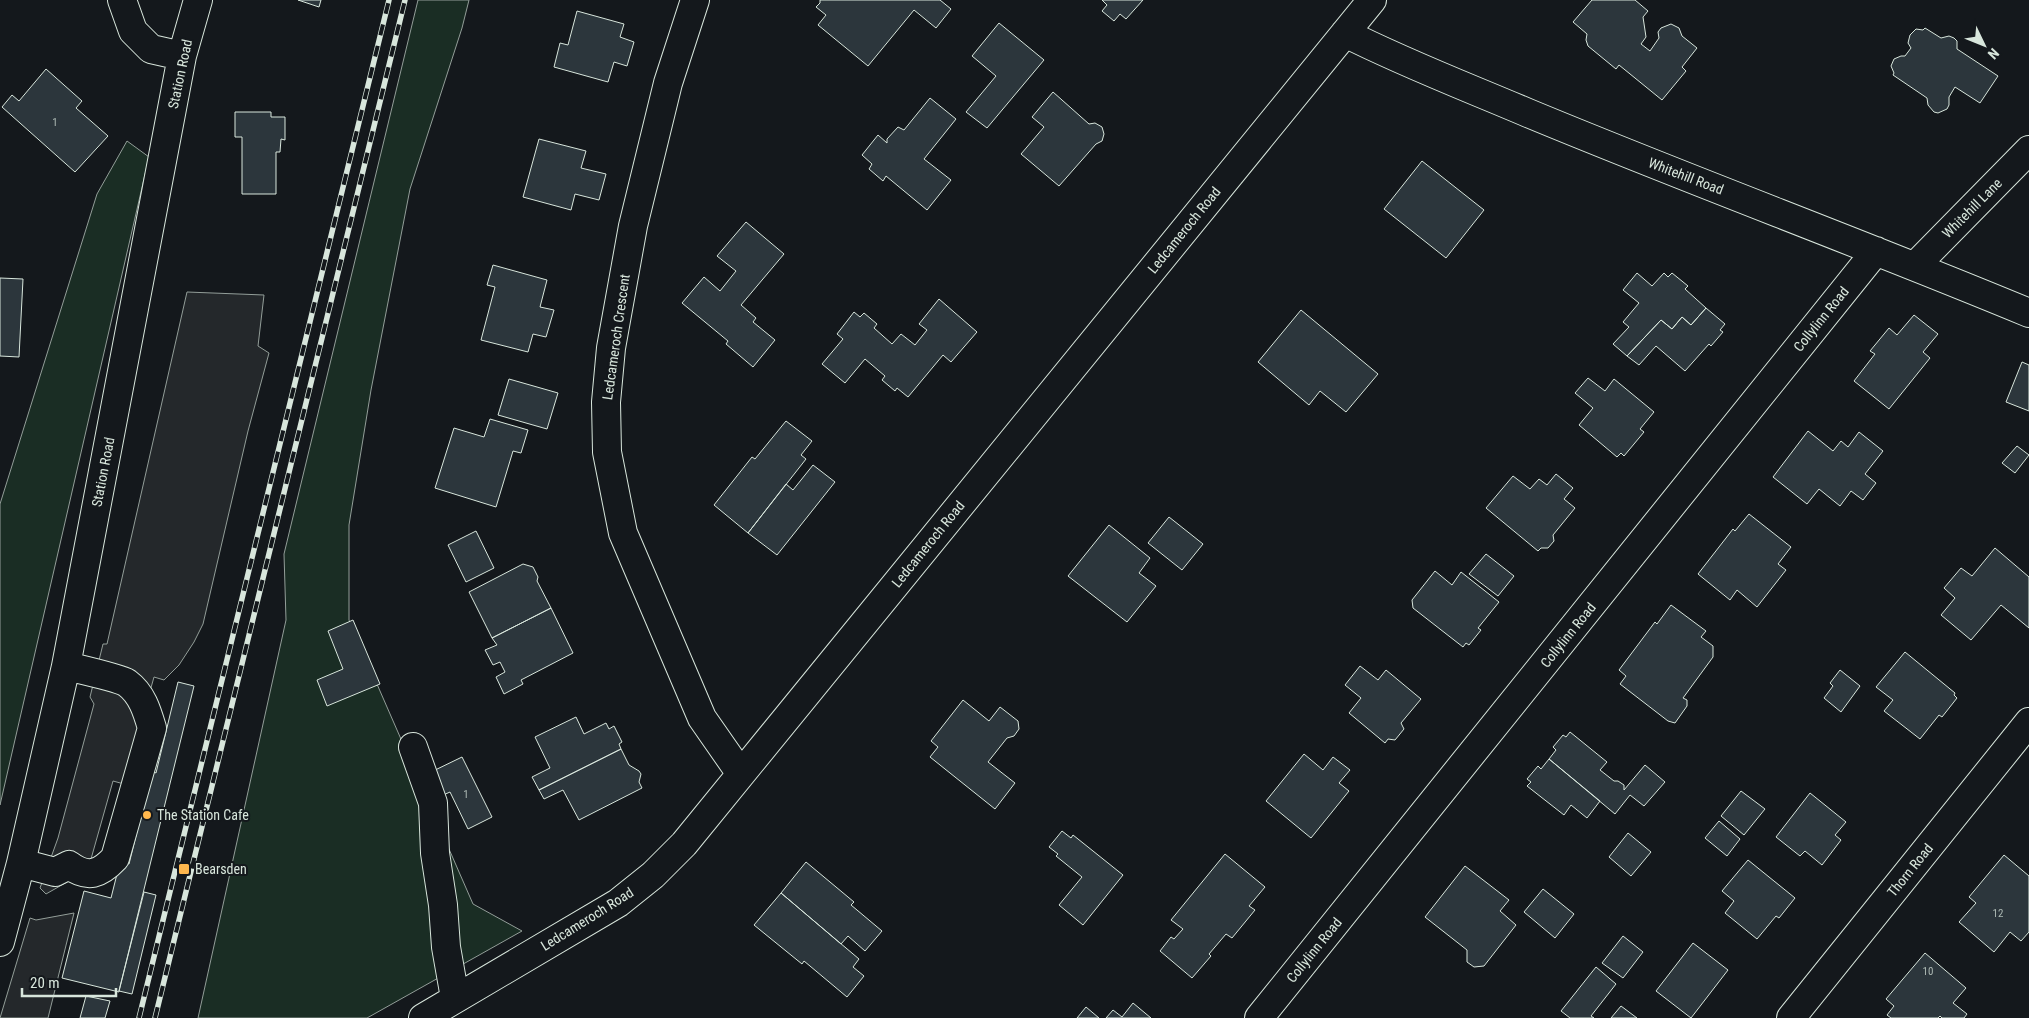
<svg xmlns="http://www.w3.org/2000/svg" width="2029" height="1018" font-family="'Roboto Condensed',sans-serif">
  <rect width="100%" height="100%" fill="#14181c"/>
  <path fill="#1a2d24" stroke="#939e99" d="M418 0H469L462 28 410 189 371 390 349 525V620L473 904 522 931 367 1018H198L286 620 284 554Z
    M127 141 149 157 0 805V504L97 194Z"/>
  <path fill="#24282b" stroke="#939e99" d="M187 292 264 295 258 346 269 353 248 431 203 624 194 642 179 665 164 680 154 677 124 784 113 781 91 859 67 882 46 894 40 888 58 838 94 704 90 697 103 644H107Z
    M74 913 48 1018H0L30 918 36 920Z"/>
  <path fill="#2c363c" stroke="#d8e6dc" d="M298 0H321L319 7Z
    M820 0H940L951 9 936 28 914 10 868 66 818 25 826 15 816 7 820 3Z
    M1102 0H1143L1126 19 1120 14 1114 21 1102 11 1107 5Z
    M1592 0H1635L1648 11 1643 17 1646 37 1641 44 1650 51 1659 38 1658 32 1661 28 1671 24 1679 28 1682 36 1697 48 1682 67 1686 71 1662 100 1619 65 1616 69 1588 46 1586 40 1587 34 1573 22Z
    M577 11 624 24 620 37 634 42 627 66 614 62 608 82 554 67 560 43 568 45Z
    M999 23 1044 60 987 128 966 112 996 76 972 56Z
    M1925 28 1941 38 1949 36 1954 38 1957 41V49L1998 76 1980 103 1955 87 1949 97V105L1947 109 1938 113 1934 112 1928 105 1927 98 1893 75 1894 73 1891 66 1894 59 1901 56H1905L1911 48 1908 43 1910 35 1916 29 1923 30Z
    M46 69 82 101 76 108 108 136 75 172 2 107 12 95 19 101Z
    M1053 92 1089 124 1095 123 1102 127 1104 134 1102 141 1096 144 1059 186 1021 154 1044 127 1032 117Z
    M930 98 956 119 924 159 951 180 927 210 886 176 883 181 869 169 872 164 862 155 878 135 887 143V139L898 127 904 130Z
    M235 112H271V117H285V140L281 139 280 152H276V194H242V137H235Z
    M539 139 586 151 581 168 606 174 599 200 575 194 571 210 523 197Z
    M1422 161 1484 210 1446 258 1384 209Z
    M746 222 784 254 741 305 756 318 753 322 775 340 753 367 726 344 728 341 682 303 704 277 720 291 736 271 717 256Z
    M493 265 547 280 540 307 554 310 546 337 533 334 528 352 481 340 495 287 487 285Z
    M1637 273 1652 286 1664 273 1668 277 1672 273 1688 286 1685 289 1706 308 1691 325 1682 317 1672 329 1661 320 1627 356 1613 344 1629 327 1623 322 1639 303 1623 290Z
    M0 278 23 279 19 357 0 356Z
    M939 299 977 332 951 362 943 355 908 397 897 388 895 391 882 380 885 376 865 359 845 383 822 364 843 339 837 334 854 312 860 317 864 313 877 324 874 328 892 344 901 334 915 345 927 330 919 324Z
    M1706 308 1725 324 1720 330 1723 332 1711 346 1709 344 1685 371 1656 346 1639 365 1627 356 1661 320 1672 329 1682 317 1691 325Z
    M1301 310 1378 374 1346 412 1320 391 1309 405 1258 362Z
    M1914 315 1938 334 1923 352 1930 358 1889 409 1854 381 1875 354 1870 351 1889 328 1897 335Z
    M2022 362 2029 365V411L2006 402Z
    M1588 378 1605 391 1614 379 1654 412 1640 429 1644 432 1624 456 1621 453 1617 457 1579 425 1593 408 1575 393Z
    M509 379 558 393 547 429 498 415Z
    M490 419 528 430 521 453 513 451 496 507 435 488 454 428 484 437Z
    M786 421 812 441 801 455 806 459 748 533 714 505 752 457 755 459Z
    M1808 431 1833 451 1841 441 1848 447 1859 432 1883 451 1865 474 1876 483 1863 500 1851 491 1840 506 1819 489 1807 504 1773 477Z
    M2017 446 2029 455 2015 473 2002 463Z
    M813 465 835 482 777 555 748 533 786 484 793 490Z
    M1556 474 1573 488 1564 499 1575 508 1553 535 1554 541 1548 548H1541L1538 551 1486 508 1513 476 1530 489 1539 479 1547 485Z
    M1749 514 1791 547 1778 564 1786 570 1757 607 1737 590 1730 600 1698 574 1733 529 1735 531Z
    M1169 517 1203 544 1182 570 1148 543Z
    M1109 525 1150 558 1139 573 1156 586 1127 622 1068 576Z
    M476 531 494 568 466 582 448 545Z
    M1995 548 2029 577V628L2001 605 1971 640 1941 615 1955 598 1944 588 1961 568 1972 576Z
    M1486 554 1514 576 1498 596 1469 574Z
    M523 564 533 567 538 577 537 581 551 608 492 638 469 592Z
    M1435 571 1452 585 1461 572 1499 602 1478 628 1481 630 1469 645 1466 643 1463 647 1413 608 1412 600Z
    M1671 605 1706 631 1701 637 1713 646V657L1683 698 1687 700V706L1675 723 1668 721 1620 684 1626 676 1619 670 1655 622 1657 624Z
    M551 608 573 653 521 680 523 684 504 694 496 677 505 672 500 662 493 665 485 650 497 645 492 638Z
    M353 620 380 684 327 706 317 680 343 669 328 631Z
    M1905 652 1955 693 1954 695 1957 698 1942 717 1939 715 1920 739 1884 711 1893 700 1876 687Z
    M1360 666 1378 680 1386 670 1421 699 1401 723 1404 729 1395 740 1388 739 1385 743 1349 713 1361 698 1345 685Z
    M1840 670 1860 686 1841 712 1824 698 1833 686 1830 683Z
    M178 682 194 686 119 991V992L62 978 84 891 111 898 120 862 129 864 152 771 156 773Z
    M963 700 989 721 1000 707 1018 721 1019 729 1014 736 1007 738 988 762 1015 783 995 809 930 757 938 747 931 741Z
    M576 717 584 734 606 723 609 729 614 726 622 742 619 744 621 749 539 790 532 777 550 768 535 737Z
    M1570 732 1607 762 1600 770 1614 781H1618L1624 785V790L1645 765 1665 782 1644 806 1630 795 1615 814 1549 759 1556 750 1553 747 1563 735 1566 737Z
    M621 749 629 765 639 771 641 774 639 782 642 788 579 820 563 790 544 799 539 790Z
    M1304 754 1323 770 1333 757 1350 770 1339 783 1349 791 1311 838 1266 801Z
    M462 757 492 817 468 829 450 792 441 796 429 773Z
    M1549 759 1600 801 1587 818 1571 805 1564 815 1527 786 1531 782 1527 779 1538 766 1541 769Z
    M1741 791 1765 809 1744 835 1721 816Z
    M1810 793 1846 822 1835 835 1841 840 1822 865 1805 851 1800 856 1776 837Z
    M1719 821 1740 839 1727 856 1705 838Z
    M1062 831 1071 838 1073 835 1123 875 1083 925 1059 905 1082 877 1056 856 1058 854 1049 847Z
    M1628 833 1651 852 1631 876 1609 857Z
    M1225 854 1265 887 1249 906 1255 910 1232 938 1226 934 1209 954 1211 956 1192 978 1160 951 1171 937 1174 939 1183 929 1171 920Z
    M2004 855 2029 876V932L2021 941 2010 932 1994 952 1959 922 1976 903 1969 897Z
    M1748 860 1795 898 1779 918 1776 916 1757 939 1725 913 1734 901 1722 891Z
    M806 862 854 902 851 905 882 931 865 951 848 936 841 944 781 893Z
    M1465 866 1509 900 1500 911 1516 925 1484 966 1474 967 1467 962V950L1425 917Z
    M1543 889 1574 914 1555 938 1524 912Z
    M144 892 156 895 132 994 119 991Z
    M781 893 859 959 853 967 864 976 847 997 804 961 802 964 754 925Z
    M1623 936 1643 952 1623 978 1602 963Z
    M1693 943 1728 970 1691 1018 1656 991Z
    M1925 953 1966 988 1953 1003 1967 1014 1964 1018H1942L1940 1016 1938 1018H1891L1887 1015 1894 1006 1886 999Z
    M1596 967 1616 984 1591 1016 1594 1018H1570L1561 1011Z
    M86 996 110 1001 105 1018H80Z
    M1133 1003 1151 1018H1106L1113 1010 1122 1017Z
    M1621 1006 1637 1018H1611Z
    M1086 1007 1099 1018H1077Z"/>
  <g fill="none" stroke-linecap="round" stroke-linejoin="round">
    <g stroke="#d8e6dc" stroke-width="30">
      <path id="minor" d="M122 0 133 31 151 49 182 56
        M695 0 668 83 633 226 611 348 606 402 607 452 623 533 702 718 741 774
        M1345 33C1404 63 1467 87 1528 113 1694 182 1863 244 2029 313
        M1915 266 2029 150
        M413 747 433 803 435 853 443 905 446 947 455 998
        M21 863 55 872 69 865C88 879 100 874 115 858L152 728C147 711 142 694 127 683 119 678 78 669 66 666
        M0 942 21 863 66 666 182 56 198 0
        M423 1018 618 903 653 875 684 844 1372 0
        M1259 1018 1876 251
        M1791 1018 2029 722"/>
    </g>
    <use href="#minor" stroke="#14181c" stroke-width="28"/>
    <g stroke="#d8e6dc" stroke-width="5.5">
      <path id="rail" d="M139 1018 389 0
        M155 1018 405 0"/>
    </g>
    <use href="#rail" stroke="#14181c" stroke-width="4" stroke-dasharray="11" stroke-linecap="butt"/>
  </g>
  <g fill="#ffb74d" stroke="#14181c" stroke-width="2">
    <circle cx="147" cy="815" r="5"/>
    <rect x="178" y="863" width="12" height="12" rx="2.5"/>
  </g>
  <g text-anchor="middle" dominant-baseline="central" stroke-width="4" stroke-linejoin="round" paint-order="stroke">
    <g font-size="11" fill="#adbab4">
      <text x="55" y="122">1</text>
      <text x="466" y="794">1</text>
      <text x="1998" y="913">12</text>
      <text x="1928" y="971">10</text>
    </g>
    <g font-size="14" fill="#d8e6dc" stroke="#14181c">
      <text transform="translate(180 74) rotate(-78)">Station Road</text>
      <text transform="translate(1686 176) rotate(21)">Whitehill Road</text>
      <text transform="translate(1972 208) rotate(-45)">Whitehill Lane</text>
      <text transform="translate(1184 230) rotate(-51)">Ledcameroch Road</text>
      <text transform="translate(1821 319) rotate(-51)">Collylinn Road</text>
      <text transform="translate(616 337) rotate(-82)">Ledcameroch Crescent</text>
      <text transform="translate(103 472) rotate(-79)">Station Road</text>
      <text transform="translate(928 544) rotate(-51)">Ledcameroch Road</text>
      <text transform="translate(1568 635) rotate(-51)">Collylinn Road</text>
      <text transform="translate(1910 870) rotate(-51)">Thorn Road</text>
      <text transform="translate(587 919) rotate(-32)">Ledcameroch Road</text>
      <text transform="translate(1314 950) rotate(-51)">Collylinn Road</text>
    </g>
    <g font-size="14" fill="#d8e6dc" stroke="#14181c" text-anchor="start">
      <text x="157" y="815">The Station Cafe</text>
      <text x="195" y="869">Bearsden</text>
    </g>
  </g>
  <g transform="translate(1984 45) rotate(133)" stroke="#14181c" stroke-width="4" paint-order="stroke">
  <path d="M0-4L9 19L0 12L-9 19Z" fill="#d8e6dc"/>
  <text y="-8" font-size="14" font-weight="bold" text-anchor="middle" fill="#d8e6dc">N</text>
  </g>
  <path d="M22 988v8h94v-8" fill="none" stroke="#d8e6dc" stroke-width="2.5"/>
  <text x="30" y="988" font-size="15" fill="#d8e6dc" stroke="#14181c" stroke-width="4" paint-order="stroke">20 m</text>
</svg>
